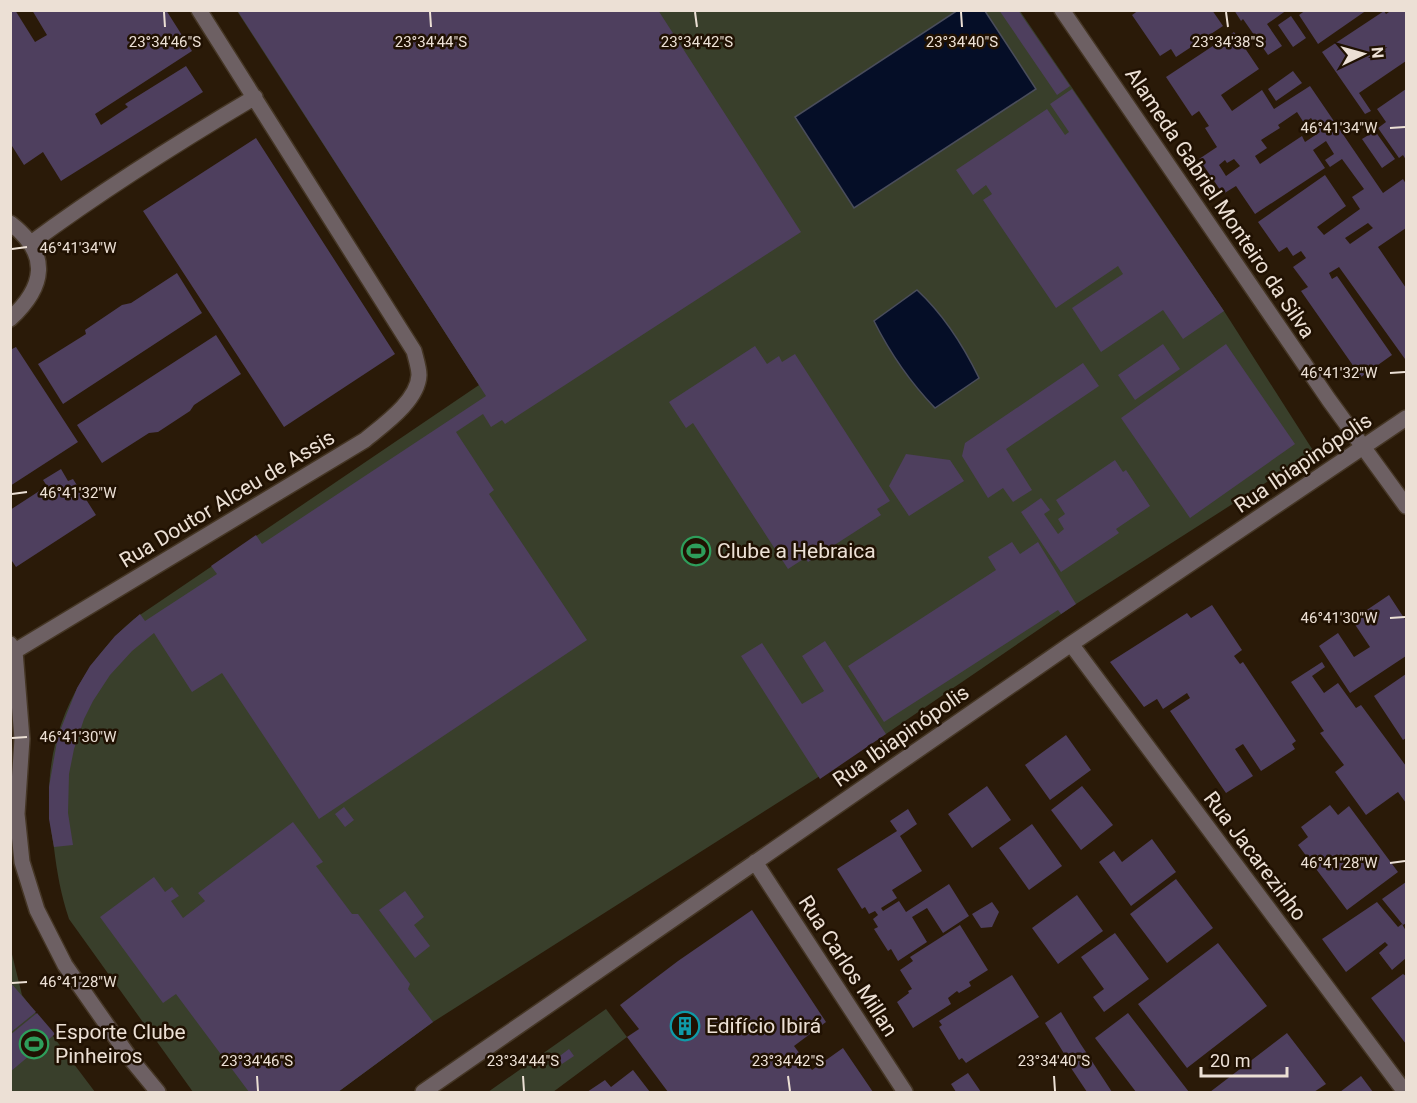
<svg xmlns="http://www.w3.org/2000/svg" width="1417" height="1103" font-family="Roboto,sans-serif">
  <rect width="100%" height="100%" fill="#2a1a08"/>
  <path fill="#393f2b" d="M237 11H1020L1224 311 1314 452 1076 604 886 734 433 1022 338 1092H193L69 919C61 895 57 873 54 848 51 831 49 815 49 798 48 729 82 663 134 619L479 385Z
    M10 946 22 995 95 1092H11Z
    M606 1009 627 1037 553 1092H488Z"/>
  <path fill="#050e27" stroke="#4a4d5b" stroke-width="1.5" d="M958 10 985 11 1036 89 854 208 795 117Z
    M917 290C944 315 963 345 979 378L935 408C910 382 890 353 874 321Z"/>
  <path fill="#4e3f5e" fill-rule="evenodd" d="M10 10H15L35 42 47 35 32 10H166L192 51 95 114 101 125 128 107 125 104 186 66 203 92 61 181 43 152 24 165 12 146 10 147Z
    M237 10H658L801 232 505 424 502 420 491 427 483 414 456 432 494 490 489 494 587 640 319 819 222 673 192 692 154 633 132 651 110 675 93 701 84 719 74 749 69 774 68 813 73 845 54 847 49 819V787L58 736 77 688 90 666 115 636 140 614 145 621 217 574 211 566 256 535 262 544 486 396Z
    M999 10H1018L1070 86 1057 95Z
    M1139 10H1212L1223 26 1176 57 1171 49 1160 56 1132 15Z
    M1234 10H1287L1267 24 1282 46 1268 55 1243 19 1241 21Z
    M1306 10H1367L1318 44 1299 15Z
    M1392 10H1406V61L1359 93 1371 111 1365 114 1322 52 1384 11 1386 14Z
    M1291 16 1306 38 1293 47 1278 25Z
    M1234 32 1259 69 1221 95 1232 111 1262 90 1274 109 1310 86 1383 193 1403 179 1406 184V228L1378 247 1406 288V358L1405 359 1339 267 1329 273 1332 279 1337 276 1392 355 1361 377 1301 291 1308 287 1293 267 1306 258 1301 251 1293 256 1287 247 1279 252 1258 222 1325 175 1346 206 1317 227 1324 235 1360 209 1352 197 1364 189 1342 159 1330 167 1325 160 1334 154 1326 141 1313 150 1325 168 1255 214 1236 186 1223 194 1199 159 1217 147 1205 128 1209 126 1199 111 1192 116 1166 77ZM1297 112 1304 123 1311 118 1320 132 1305 142 1302 136 1260 164 1255 156 1267 148 1261 140 1280 128 1278 125ZM1234 159 1240 166 1226 176 1219 165 1225 160 1227 163ZM1368 223 1373 228 1350 244 1345 238Z
    M1293 71 1302 83 1276 101 1268 89Z
    M1072 89 1224 311 1183 339 1163 310 1101 352 1072 308 1123 274 1118 266 1056 308 983 200 992 194 986 185 973 195 956 170 1047 109 1065 135 1069 132 1050 104Z
    M1406 89V160L1403 155 1399 158 1378 128 1386 122 1377 109Z
    M1375 131 1395 159 1382 168 1362 139Z
    M256 138 395 354 284 427 143 211Z
    M177 273 202 313 63 404 38 364 86 334 85 330 122 305 131 303Z
    M216 335 241 374 194 405 190 411 158 432 149 433 102 463 77 425Z
    M1163 344 1180 369 1135 400 1118 375Z
    M1226 344 1295 444 1190 518 1121 418Z
    M755 346 767 364 779 356 782 362 795 354 890 501 877 509 881 515 808 562 805 558 788 569 693 423 686 428 669 402Z
    M16 347 78 442 10 486V350Z
    M1083 363 1099 386 1006 449 1032 490 1013 502 1003 488 988 498 962 456 965 443Z
    M906 454 950 460 964 481 909 516 889 486Z
    M1115 460 1123 472 1126 470 1150 506 1116 529 1119 533 1061 572 1021 512 1041 498 1050 510 1044 514 1058 534 1064 529 1058 519 1065 514 1056 500Z
    M61 469 68 481 73 479 96 515 16 567 10 558V510L47 486 43 480Z
    M1012 542 1020 554 1038 542 1076 604 1061 614 1058 610 884 722 848 666 996 570 988 557Z
    M1389 595 1406 621V656L1350 693 1319 646 1338 633 1354 657 1370 647 1352 620Z
    M1212 605 1242 650 1234 656 1240 664 1243 662 1296 741 1292 744 1295 749 1261 771 1243 744 1235 749 1253 776 1226 793 1170 711 1190 698 1187 693 1163 709 1157 699 1144 707 1110 662 1187 613 1191 618Z
    M825 641 886 734 820 779 741 656 762 643 802 704 824 691 802 656Z
    M1322 662 1325 667 1312 676 1324 693 1338 683 1356 708 1361 705 1406 766V803L1398 792 1366 815 1335 772 1344 765 1320 733 1324 731 1291 682Z
    M1406 674V738L1403 740 1374 696Z
    M1066 735 1091 770 1050 800 1025 765Z
    M987 786 1011 820 972 848 948 814Z
    M1082 786 1113 825 1081 850 1051 810Z
    M1330 805 1338 815 1349 806 1398 872 1347 910 1298 845 1308 837 1301 827Z
    M344 807 354 820 345 827 335 814Z
    M908 809 917 824 900 836 922 871 892 890 897 898 881 908 883 911 899 901 906 912 949 884 969 916 943 933 927 908 912 917 927 942 898 961 891 949 888 951 874 929 878 927 873 919 878 915 875 911 869 914 865 907 862 909 837 869 897 831 890 821Z
    M293 822 323 862 316 866 352 914H358L410 984 408 989 433 1022 338 1092H249L176 994 163 1003 100 917 154 877 165 892 172 887 179 896 171 901 183 918 205 901 198 893Z
    M1032 824 1062 866 1029 890 999 848Z
    M1152 839 1176 872 1131 906 1099 862 1114 851 1122 862Z
    M1176 879 1213 928 1167 963 1130 914Z
    M1406 882V923L1403 925 1382 899Z
    M405 891 424 917 414 925 430 946 415 958 379 910Z
    M1077 895 1103 931 1058 964 1032 928Z
    M992 902 999 912 992 927 981 928 972 914Z
    M1377 902 1398 927 1402 924 1406 931V958L1392 970 1379 953 1388 945 1385 942 1346 972 1322 939Z
    M752 910 826 1022 794 1046 812 1070 843 1048 873 1092H668L627 1037 639 1029 620 1005 678 961Z
    M960 925 988 970 969 982 971 986 959 993 957 991 948 998 951 1004 913 1028 897 1002 909 993 908 991 912 989 900 970 913 961 910 957Z
    M1115 933 1149 979 1104 1012 1093 997 1104 989 1081 957Z
    M1218 943 1267 1006 1187 1068 1138 1004Z
    M1403 974 1406 976V1044L1371 998Z
    M1012 975 1039 1017 966 1063 962 1058 959 1060 939 1027 942 1025 939 1021Z
    M10 982 36 1012 10 1033Z
    M1061 1012 1080 1043 1112 1092H1087L1063 1056 1065 1055 1045 1023Z
    M37 1013 55 1034 10 1072V1035Z
    M1128 1013 1189 1092H1136L1095 1038Z
    M1287 1033 1326 1084 1314 1092H1210Z
    M569 1049 574 1056 562 1064 557 1058Z
    M633 1070 650 1092H587L605 1080 611 1087Z
    M968 1073 981 1092H956L951 1084Z
    M1361 1076 1373 1092H1340Z"/>
  <g fill="none" stroke-linecap="round" stroke-linejoin="round">
    <g stroke="#453625" stroke-width="18">
      <path id="minor" d="M1062 10 1329 400 1406 506
        M10 223C51 254 45 287 10 319
        M31 243C103 190 179 142 255 97
        M10 644 15 651 22 739 17 814 22 862 37 910 65 965 130 1058 158 1092
        M1071 644 1405 1092
        M15 651 365 440C383 425 418 401 419 375 419 368 416 359 414 351L199 10
        M755 862 905 1092
        M423 1092 1071 644 1406 418"/>
    </g>
    <use href="#minor" stroke="#6d6063" stroke-width="15"/>
  </g>
  <path fill="none" stroke="#ece0d5" stroke-width="2" d="M164 12 165 27M430 12 431 27M695 12 697 27M961 12 962 27M1226 12 1228 27M1390 128 1405 127M12 249 27 247M1390 373 1405 372M12 494 27 492M1390 618 1405 617M12 738 27 737M1390 863 1405 861M12 983 27 982M257 1076 258 1091M523 1076 524 1091M788 1076 790 1091M1054 1076 1055 1091"/>
  <defs>
    <g id="stadium-ring" transform="scale(1.5)"><circle r="9.5" fill="#201102" stroke="#2e9e5b" stroke-width="1.5"/><path d="M0-5a6.5 5 0 1 0 0 10a6.5 5 0 1 0 0-10ZM-3.5-1.8h7v3.6h-7Z" fill="#2e9e5b"/></g>
    <g id="building-ring" transform="scale(1.5)"><circle r="9.5" fill="#201102" stroke="#0f9aa8" stroke-width="1.5"/><path d="M-4-6H4V6H1V3H-1V6H-4ZM-2.5-4.3h1.7v1.8h-1.7ZM.8-4.3h1.7v1.8H.8ZM-2.5-1h1.7V.8h-1.7ZM.8-1h1.7V.8H.8Z" fill="#0f9aa8"/></g>
  </defs>
  <g fill-rule="evenodd">
    <use href="#stadium-ring" x="696" y="551"/>
    <use href="#building-ring" x="685" y="1026"/>
    <use href="#stadium-ring" x="34" y="1044"/>
  </g>
  <g text-anchor="middle" dominant-baseline="central" stroke-width="5" stroke-linejoin="round" paint-order="stroke">
    <g font-size="21" fill="#ece0d5" stroke="#201102">
      <text transform="translate(1220 203) rotate(56)">Alameda Gabriel Monteiro da Silva</text>
      <text transform="translate(1303 463) rotate(-34)">Rua Ibiapinópolis</text>
      <text transform="translate(227 499) rotate(-31)">Rua Doutor Alceu de Assis</text>
      <text transform="translate(901 736) rotate(-35)">Rua Ibiapinópolis</text>
      <text transform="translate(1255 856) rotate(53)">Rua Jacarezinho</text>
      <text transform="translate(848 966) rotate(57)">Rua Carlos Millan</text>
    </g>
    <g font-size="21" fill="#ece0d5" stroke="#201102" text-anchor="start">
      <text x="717" y="551">Clube a Hebraica</text>
      <text x="706" y="1026">Edifício Ibirá</text>
      <text x="55" y="1032">Esporte Clube<tspan x="55" dy="24">Pinheiros</tspan></text>
    </g>
  </g>
  <g font-size="15" text-anchor="middle" fill="#ece0d5" stroke="#201102" stroke-width="5" stroke-linejoin="round" paint-order="stroke">
    <text x="165" y="47">23°34'46"S</text>
    <text x="431" y="47">23°34'44"S</text>
    <text x="697" y="47">23°34'42"S</text>
    <text x="962" y="47">23°34'40"S</text>
    <text x="1228" y="47">23°34'38"S</text>
    <text x="1339" y="133">46°41'34"W</text>
    <text x="78" y="253">46°41'34"W</text>
    <text x="1339" y="378">46°41'32"W</text>
    <text x="78" y="498">46°41'32"W</text>
    <text x="1339" y="623">46°41'30"W</text>
    <text x="78" y="742">46°41'30"W</text>
    <text x="1339" y="868">46°41'28"W</text>
    <text x="78" y="987">46°41'28"W</text>
    <text x="257" y="1066">23°34'46"S</text>
    <text x="523" y="1066">23°34'44"S</text>
    <text x="788" y="1066">23°34'42"S</text>
    <text x="1054" y="1066">23°34'40"S</text>
  </g>
  <rect width="1417" height="1103" fill="none" stroke="#ece0d5" stroke-width="24"/>
  <g transform="translate(1363 54) rotate(85)" stroke="#201102" stroke-width="4.5" paint-order="stroke">
  <path d="M0-4.5L10 22L0 15L-10 22Z" fill="#ece0d5"/>
  <text y="-9" font-size="16" font-weight="bold" text-anchor="middle" fill="#ece0d5">N</text>
  </g>
  <path d="M1201 1067v9h86v-9" fill="none" stroke="#ece0d5" stroke-width="3"/>
  <text x="1210" y="1067" font-size="18" fill="#ece0d5" stroke="#201102" stroke-width="4.5" paint-order="stroke">20 m</text>
</svg>
